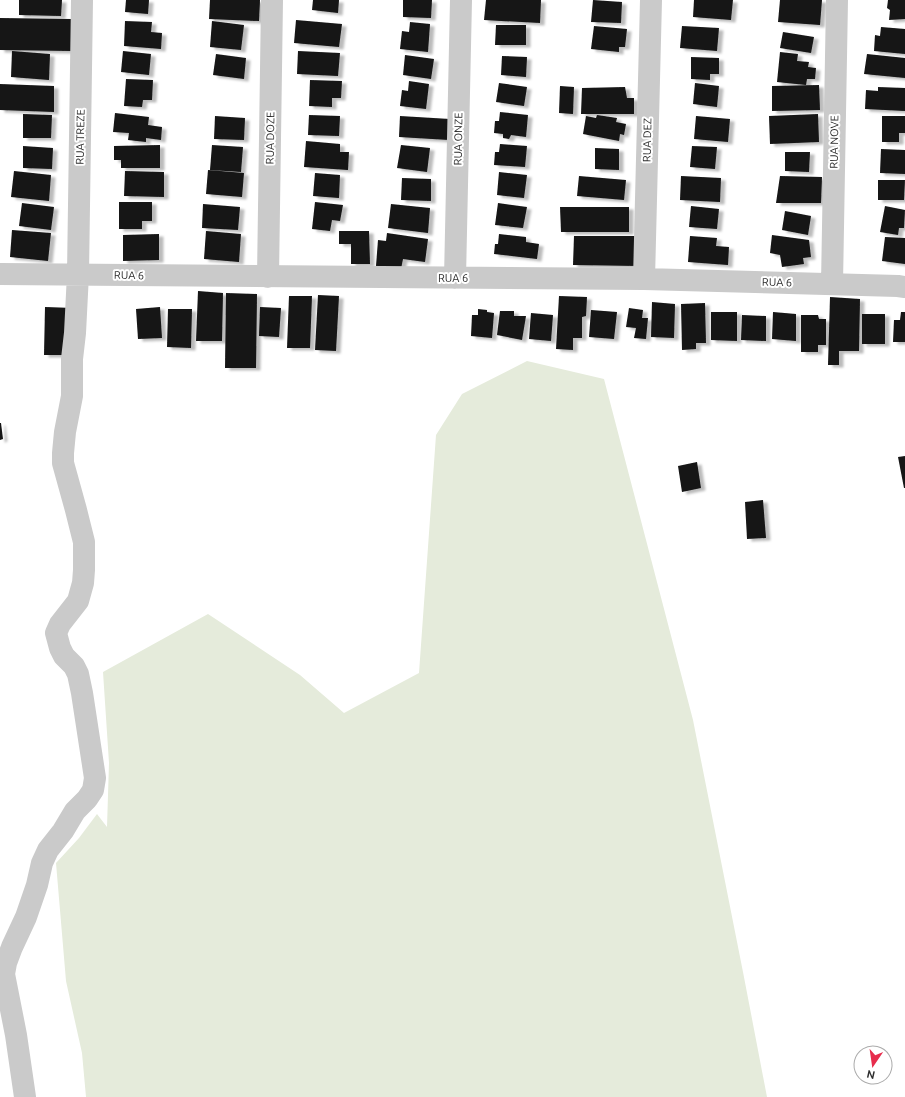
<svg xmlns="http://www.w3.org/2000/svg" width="905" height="1097" font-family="Ubuntu,sans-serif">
  <defs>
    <filter id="shadow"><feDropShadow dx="4.5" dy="2.5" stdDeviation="1" flood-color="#0004"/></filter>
  </defs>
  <rect width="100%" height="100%" fill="#fff"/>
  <path fill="#e5ebdb" d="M527 361 604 379 693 720 743 972 767 1097H86L82 1053 66 981 56 863 79 838 97 814 107 827 109 763 103 672 208 614 300 675 344 713 419 673 436 435 462 394Z"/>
  <path fill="#141414" filter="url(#shadow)" d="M19 0H62L61 16 19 15Z
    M126 0H149L148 14 125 12Z
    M210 0H260L259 21 209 19Z
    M313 0H339L338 13 312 10Z
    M403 0H432L431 18 403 17Z
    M486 0H541L540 23 484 20Z
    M593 0 622 2 621 23 591 22Z
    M694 0H733L731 20 693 17Z
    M780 0H822L820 25 778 22Z
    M888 0H905V19L889 20 890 10 887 8Z
    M0 18 71 19V51L0 50Z
    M296 20 342 24 339 47 294 43Z
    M125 21 152 22 151 32 162 33 161 49 124 46Z
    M212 21 244 25 241 50 210 47Z
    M410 22 430 24 428 52 400 49 402 31 409 32Z
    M496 25H526V45H495Z
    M594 26 627 29 625 47H619V52L591 49Z
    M682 26 719 28 717 51 680 48Z
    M881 27 905 29V54L874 51 875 35 880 36Z
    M783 32 814 37 811 53 780 48Z
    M12 51 50 54 49 80 11 77Z
    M123 51 151 54 149 75 121 72Z
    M298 51 340 53 338 76 297 74Z
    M780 52 798 54 797 61 809 62 808 67 816 68 815 79H807L806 85 777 82Z
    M216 54 246 58 244 79 213 75Z
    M867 54 905 58V78L864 74Z
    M405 55 434 59 431 79 403 75Z
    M502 56 527 57 526 77 501 75Z
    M691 57 719 58V74H710V80L691 79Z
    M126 79 153 80 152 100H143L142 107 124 106Z
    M310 80 342 81 341 98H332V107L309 106Z
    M409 81 429 84 426 109 400 106 402 90 408 91Z
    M499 83 527 87 524 106 496 102Z
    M695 83 719 86 717 107 693 104Z
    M0 84 54 86V112L0 110Z
    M819 85 820 110 772 111V86Z
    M560 86 574 87 573 114 559 113Z
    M625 87 627 98H634V114H581L582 88Z
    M878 87 905 88V111L865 109 866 90 878 91Z
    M500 112 528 115 526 137 511 135 509 139 503 138V134L494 133 495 121H499Z
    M115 113 149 117 148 125 162 127 161 140 146 138V142L128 140 129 133 113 132Z
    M23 114 52 115 51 138H23Z
    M818 114 819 142 770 144 769 116Z
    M309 115 340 116 339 136 308 135Z
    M597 115 617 118 616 122 626 124 624 135 620 134 619 141 583 134 586 116 596 118Z
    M215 116 245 118 244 140 214 139Z
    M400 116 450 119 449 140 399 137Z
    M696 116 730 119 728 142 694 139Z
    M882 116H905V133H899V142H882Z
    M306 141 340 144V152H349L348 170 304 167Z
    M500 144 527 146 525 167 494 165 495 152H499Z
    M160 145V168H121V160H114V146Z
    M212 145 243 147 241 172 210 170Z
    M401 145 430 148 427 172 397 168Z
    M23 146 53 148 52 169 23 168Z
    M692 146 717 147 715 169 690 167Z
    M595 148 619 149V170L595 169Z
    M881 149 905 150V174L880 173Z
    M785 152H810L809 172 785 171Z
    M208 170 244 173 242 197 206 194Z
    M14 171 51 175 49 201 11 197Z
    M125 171 164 172V197L124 196Z
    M499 172 527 175 524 198 497 195Z
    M315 173 340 175 339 198 313 196Z
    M579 176 626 180 624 200 577 196Z
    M681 176 721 178 720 202 680 200Z
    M780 176 822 177 821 203H776Z
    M402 178 431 179V201L401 200Z
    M878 180H905L904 200H878Z
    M119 202H152V221H142V229H119Z
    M315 202 343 205 340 221 332 220 330 231 312 229Z
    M22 203 54 207 51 230 19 226Z
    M498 203 527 207 523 228 495 225Z
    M203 204 240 207 238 230 202 228Z
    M391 204 430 208 428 233 388 228Z
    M691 206 719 209 717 229 689 227Z
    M885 206 905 210 904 228H899L898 235 880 232Z
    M560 207H629V232H561Z
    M785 211 811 216 808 235 782 230Z
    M12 230 51 233 48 261 10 257Z
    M206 231 241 234 239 262 204 259Z
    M339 231H369L370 264H351V244H339Z
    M387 233 428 239 425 262 403 259 401 269 376 266 378 240 386 241Z
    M159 234V260L123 261V235Z
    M499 234 526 237V242L539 244 537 259 494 254 495 244H498Z
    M772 235 809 240 811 257 803 258 804 264 782 267 780 255 770 253Z
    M574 236H639V266L573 265Z
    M690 236 717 238 716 246 729 247 728 265 688 262Z
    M885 237 905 238V264L882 261Z
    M198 291 223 293 222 341H196Z
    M226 293 257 294 256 368H225Z
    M318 295 339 296 336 351 315 350Z
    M289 296H312L310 348H287Z
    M559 296 587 297 586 316 582 317V338H573V350L556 349Z
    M830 297 860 299 859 351H839V365H828Z
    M652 302 675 304 674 338 651 337Z
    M705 303 706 343H696V349L682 350 681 304Z
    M45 307 74 308 71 355H44Z
    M160 307 162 338 138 339 136 309Z
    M260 307 281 308 279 337 259 336Z
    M629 308 643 310 642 318H648L646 339 634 338 636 328 626 327Z
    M168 309H192L191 348 167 347Z
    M478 309 487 310V312L494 313 492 338 471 336 472 315H478Z
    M591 310 617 312 614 339 589 337Z
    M500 311H514V316H526L522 340 497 335Z
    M711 312H737V341L711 340Z
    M773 312 796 314V341L772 339Z
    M901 312H905V342H893L894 320H900Z
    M531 313 553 315 551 341 529 339Z
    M862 314H885V344H862Z
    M742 315 766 316V341L741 340Z
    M801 315H818L819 319H826V345H818V352H801Z
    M0 423H1L3 439 0 440Z
    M905 456V488H904L898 457Z
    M697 462 701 488 682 492 678 466Z
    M763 500 766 538 747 539 745 502Z"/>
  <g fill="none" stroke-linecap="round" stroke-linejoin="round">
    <path stroke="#cacaca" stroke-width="22" d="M0 274 644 279 898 286 905 287
      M268 277 272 0
      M455 278 461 0
      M644 279 651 0
      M832 284 837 0
      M25 1097 16 1035 4 974 6 963 12 947 26 917 37 885 42 863 48 850 63 831 75 811 87 799 93 790 95 778 82 693 78 674 74 666 64 656 60 648 56 633 60 624 78 601 83 583 84 570V542L76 510 63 463V453L65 432 72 396V359L75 333 78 274 82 0"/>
  </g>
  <g text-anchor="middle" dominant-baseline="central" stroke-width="4" stroke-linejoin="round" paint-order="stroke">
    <g font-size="11" fill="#2d2d2d" stroke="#fff">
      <text transform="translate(80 137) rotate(-89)">RUA TREZE</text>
      <text transform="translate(270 138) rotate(-89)">RUA DOZE</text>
      <text transform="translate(458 139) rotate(-89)">RUA ONZE</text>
      <text transform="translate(647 140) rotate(-89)">RUA DEZ</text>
      <text transform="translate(834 142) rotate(-89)">RUA NOVE</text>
      <text transform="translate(129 275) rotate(1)">RUA 6</text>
      <text x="453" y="278">RUA 6</text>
      <text transform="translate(777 282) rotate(1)">RUA 6</text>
    </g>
  </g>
  <g transform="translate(873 1065) rotate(193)"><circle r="19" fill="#ffffff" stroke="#ababab"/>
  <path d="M0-3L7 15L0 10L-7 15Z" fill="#e72d4d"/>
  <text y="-6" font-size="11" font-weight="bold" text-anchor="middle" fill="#2d2d2d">N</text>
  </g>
</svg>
